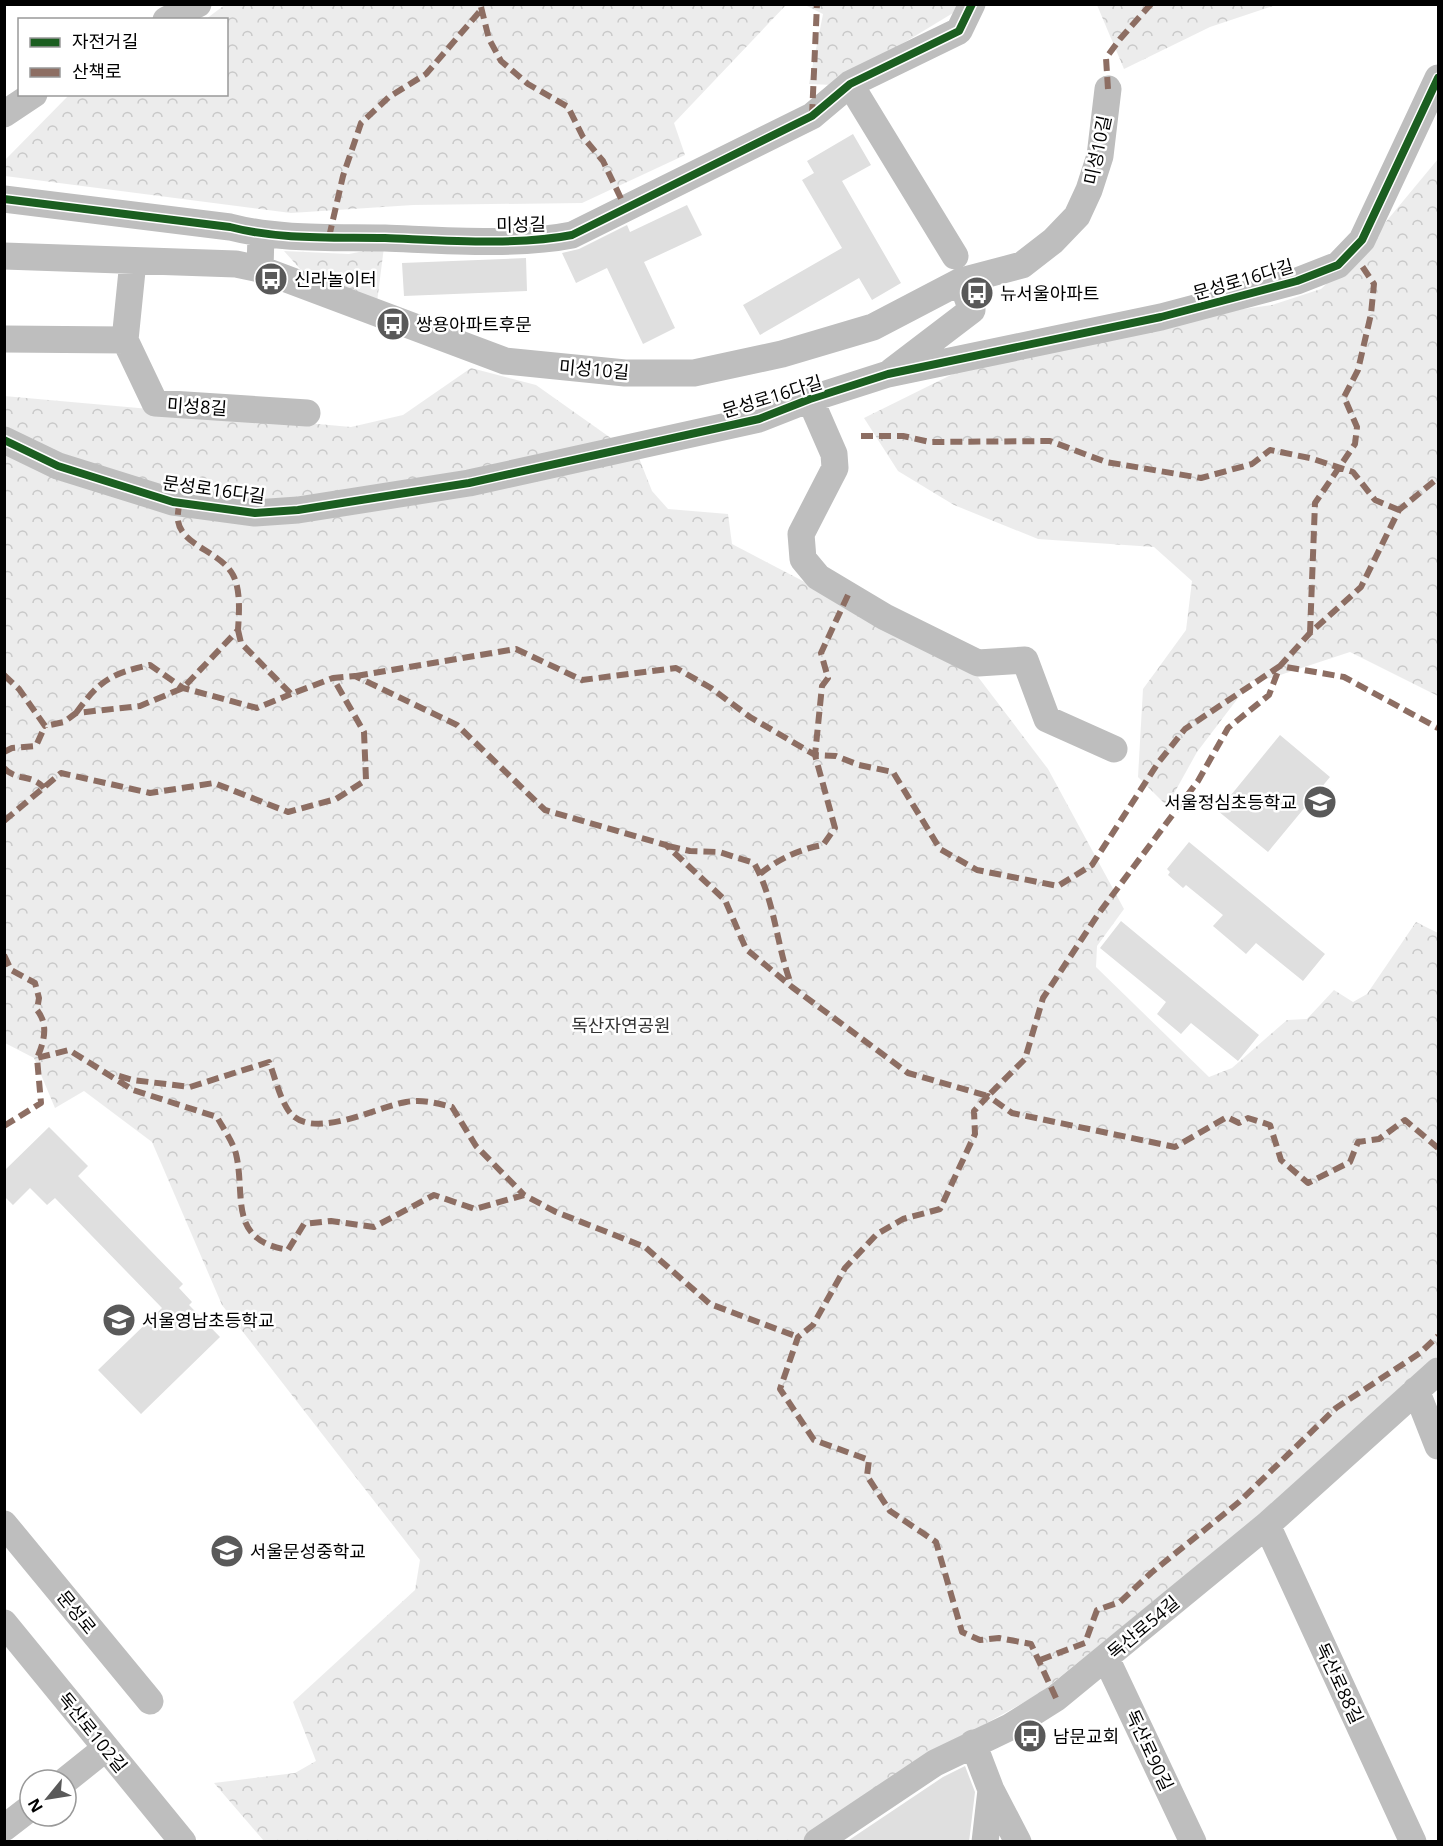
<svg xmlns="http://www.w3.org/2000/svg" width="1443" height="1846" font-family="'Open Sans','Noto Sans KR',sans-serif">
  <defs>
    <pattern id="forest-crowns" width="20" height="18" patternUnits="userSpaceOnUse" patternTransform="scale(1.5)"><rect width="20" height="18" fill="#ececec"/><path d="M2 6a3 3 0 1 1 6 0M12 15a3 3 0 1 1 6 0" fill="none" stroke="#c9c9c9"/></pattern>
  </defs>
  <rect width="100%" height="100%" fill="#fff"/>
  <path fill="url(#forest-crowns)" d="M226 4H786V5L674 123 685 155 582 203 413 205 291 213 5 176V160L69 95 226 94V20L206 19Z
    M805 5H957L953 13 834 85 809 84 823 14Z
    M1097 5H1276L1210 27 1124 69Z
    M1438 159V696L1350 652 1271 678 1251 681 1197 752 1167 806 1138 777 1143 689 1186 630 1192 581 1154 547 1038 539 954 505 898 471 864 418 961 370 1200 315 1272 305 1321 289 1365 247Z
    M384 247 377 302 301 270 284 251 349 254Z
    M471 368 536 385 639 458 652 491 668 509 728 514 732 544 972 669 1048 769 1124 909 1097 946 1096 967 1209 1077 1232 1068 1287 1020 1307 1019 1334 990 1353 1002 1367 994 1416 922 1438 933V1356L1318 1468 1039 1694 918 1761 803 1841H264L214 1783 295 1773 316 1761 293 1702 415 1590 420 1560 222 1305 152 1142 84 1091 55 1108 34 1058 5 1043 4 396 351 427 403 415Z"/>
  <path fill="#dfdfdf" d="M853 134 871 165 842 181 901 283 872 300 859 278 760 335 743 305 842 248 802 180 814 173 807 161Z
    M687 205 702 235 644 262 675 328 643 344 607 268 576 283 562 253 579 249 627 225 630 232Z
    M526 258 527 291 404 296 402 263Z
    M1280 735 1330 777 1268 852 1218 811Z
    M1189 842 1325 954 1303 981 1256 943 1246 954 1213 926 1223 915 1186 885 1183 888 1168 875 1170 872 1167 869Z
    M1121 921 1259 1035 1238 1061 1191 1023 1181 1034 1157 1014 1166 1002 1100 948Z
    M49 1127 88 1166 78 1176 183 1284 179 1288 192 1302 189 1305 220 1337 141 1414 98 1370 162 1308 55 1198 47 1205 30 1188 13 1205 4 1196V1171Z
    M965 1766 975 1792 969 1842H846L943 1777Z"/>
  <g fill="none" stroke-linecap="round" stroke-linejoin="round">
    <path stroke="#bebebe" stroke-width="27" d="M166 20 198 4
      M850 84 955 256
      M4 114 34 94
      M4 199 230 227C280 240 333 237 385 238 440 240 518 246 572 235L812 116 850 84 959 31 972 4
      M261 235 260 269 505 361 625 373H694L782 354 873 327 961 281 1022 265 1053 241 1077 216 1089 190 1100 156 1108 89
      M4 256 236 264 260 269
      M4 339 125 340 155 403 307 413
      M125 340 133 261
      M892 371 972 310 961 281
      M810 399 834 454 835 468 801 534 803 559 818 577 885 617 978 663 1025 660 1047 719 1114 749
      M4 440 58 466 173 502 255 513 298 510 469 483 759 419 810 399 888 374 1161 317 1297 281 1338 265 1362 240 1438 78
      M1416 1390 1438 1446
      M4 1524 150 1701
      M1267 1525 1413 1842
      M4 1623 183 1842
      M1106 1658 1193 1842
      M973 1743 991 1790 1018 1842
      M66 1780 106 1748
      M4 1828 30 1808
      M817 1842 935 1763 1010 1727 1056 1698 1267 1525 1438 1371
      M985 1842 991 1790"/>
    <path stroke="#8d6e63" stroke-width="6" stroke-dasharray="12 6" stroke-linecap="butt" d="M481 7 489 39 501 61 528 84 568 107 583 137 603 161 626 209
      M1108 89 1106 58 1120 39 1151 4
      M812 116 817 4
      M329 237 343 176 361 123 389 97 426 74 481 10
      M861 436H903L930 442 1050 441 1106 462 1201 478 1252 464 1270 450 1310 458 1353 472 1375 500 1399 510
      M238 630 241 643 291 694 333 678
      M1310 633 1315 503 1355 444 1357 427 1344 397 1358 370 1371 314 1374 284 1360 263
      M4 675 19 689 45 726 64 722 76 713 140 706 183 688 238 630C239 614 241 590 233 575 220 551 182 546 178 521 177 516 179 508 179 503
      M356 676 516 649 582 680 676 668 711 688 750 717 815 755 836 756 859 765 893 772 940 849 977 870 1058 886 1092 865 1158 763 1185 729 1280 666 1344 677 1438 728
      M76 713C99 681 111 673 150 665L183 688 257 708 291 694
      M4 752 12 748 36 746 45 726
      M4 768C15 781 33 774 44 788
      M4 821 61 773 150 793 214 783 288 812 336 799 366 780 364 732 333 678 355 676 457 725 545 810 666 845 725 900 746 949 792 987 908 1073 988 1096 1025 1059 1043 998 1099 913 1198 781 1228 728 1269 695 1280 666 1310 633 1361 587 1399 510 1438 478
      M668 846 690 851 719 852 754 863C775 900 776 944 791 984
      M760 874C778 859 800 849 823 845L835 828 815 755 822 686 828 678 821 653 848 595
      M4 955 11 970 35 983 39 998 37 1010C49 1025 44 1042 37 1058
      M119 1076 133 1080 190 1087 269 1062C275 1077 279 1096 288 1110 309 1143 376 1107 406 1102 422 1099 436 1103 452 1107L476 1146 524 1195
      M4 1126 41 1103 37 1058 69 1050 133 1090 217 1117C223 1128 233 1142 236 1154 246 1196 227 1240 288 1250L304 1224 331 1221 374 1227 434 1195 475 1209 524 1195 556 1212 645 1247 710 1304 798 1337
      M1040 1660 1085 1643 1097 1610 1120 1602 1151 1573 1239 1502 1336 1408 1420 1353 1438 1336
      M1056 1698 1031 1644 999 1638 980 1640 962 1632 936 1542 890 1511 867 1476 869 1460 814 1440 780 1389 798 1337 813 1325 845 1268 877 1234 903 1219 940 1209 975 1134 974 1111 988 1096 1012 1113 1175 1147 1227 1117 1239 1123 1248 1118 1270 1125 1281 1160 1308 1183 1350 1162 1358 1142 1379 1139 1405 1120 1438 1148"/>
    <g stroke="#fff" stroke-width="11">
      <path id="cycleway" d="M4 199 230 227C280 240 333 237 385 238 440 240 518 246 572 235L812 116 850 84 959 31 972 4
        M4 440 58 466 173 502 255 513 298 510 469 483 759 419 810 399 888 374 1161 317 1297 281 1338 265 1362 240 1438 78"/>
    </g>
    <use href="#cycleway" stroke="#1b5e20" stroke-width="8"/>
  </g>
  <defs>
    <g id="bus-disc" transform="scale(1.725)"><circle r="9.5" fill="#595959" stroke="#fff"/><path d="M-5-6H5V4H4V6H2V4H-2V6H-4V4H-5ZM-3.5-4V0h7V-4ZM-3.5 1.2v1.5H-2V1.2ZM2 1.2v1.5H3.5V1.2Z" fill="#fff"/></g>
    <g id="school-disc" transform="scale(1.725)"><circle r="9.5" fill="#595959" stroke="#fff"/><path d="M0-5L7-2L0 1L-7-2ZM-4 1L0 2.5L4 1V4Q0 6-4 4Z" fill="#fff"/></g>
  </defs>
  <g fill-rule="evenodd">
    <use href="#bus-disc" x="271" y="279"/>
    <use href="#bus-disc" x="977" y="293"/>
    <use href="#bus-disc" x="393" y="324"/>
    <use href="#school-disc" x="1320" y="802"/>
    <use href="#school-disc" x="119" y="1320"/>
    <use href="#school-disc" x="227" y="1551"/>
    <use href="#bus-disc" x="1030" y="1736"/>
  </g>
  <g text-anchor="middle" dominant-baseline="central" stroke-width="5" stroke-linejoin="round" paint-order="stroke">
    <g font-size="18" fill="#000" stroke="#fff">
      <text transform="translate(1097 150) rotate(-78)">미성10길</text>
      <text transform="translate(521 224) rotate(-1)">미성길</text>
      <text transform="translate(1243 279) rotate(-16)">문성로16다길</text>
      <text transform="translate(594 369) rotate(5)">미성10길</text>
      <text transform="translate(772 396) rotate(-17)">문성로16다길</text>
      <text transform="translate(197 406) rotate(4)">미성8길</text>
      <text transform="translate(214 489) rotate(8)">문성로16다길</text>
      <text transform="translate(77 1612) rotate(51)">문성로</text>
      <text transform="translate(1143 1627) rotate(-40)">독산로54길</text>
      <text transform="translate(1340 1683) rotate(65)">독산로88길</text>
      <text transform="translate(93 1732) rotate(51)">독산로102길</text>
      <text transform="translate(1150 1750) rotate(65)">독산로90길</text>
    </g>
    <g font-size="18" fill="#000" stroke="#fff" text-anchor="start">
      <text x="294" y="279">신라놀이터</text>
      <text x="1000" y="293">뉴서울아파트</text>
      <text x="416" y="324">쌍용아파트후문</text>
      <text x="1297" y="802" text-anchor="end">서울정심초등학교</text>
      <text x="142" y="1320">서울영남초등학교</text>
      <text x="250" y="1551">서울문성중학교</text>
      <text x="1053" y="1736">남문교회</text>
    </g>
    <g font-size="18" fill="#333" stroke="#fff">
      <text x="621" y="1025">독산자연공원</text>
    </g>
  </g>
  <rect width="1443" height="1846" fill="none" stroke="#000000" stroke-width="12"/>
  <rect x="18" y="18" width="210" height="78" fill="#ffffff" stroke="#999999" stroke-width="1.5"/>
  <rect x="30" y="38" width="30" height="9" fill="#1b5e20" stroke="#999999" stroke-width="1.5"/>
  <text x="72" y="48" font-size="18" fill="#000000">자전거길</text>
  <rect x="30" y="68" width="30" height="9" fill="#8d6e63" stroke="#999999" stroke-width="1.5"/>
  <text x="72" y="78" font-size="18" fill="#000000">산책로</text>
  <g transform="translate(48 1798) rotate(240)"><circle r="28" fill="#ffffff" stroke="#999999" stroke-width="1.5"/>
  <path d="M0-4.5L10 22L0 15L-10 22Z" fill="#595959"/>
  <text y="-9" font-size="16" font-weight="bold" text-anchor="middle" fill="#000000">N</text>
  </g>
</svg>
